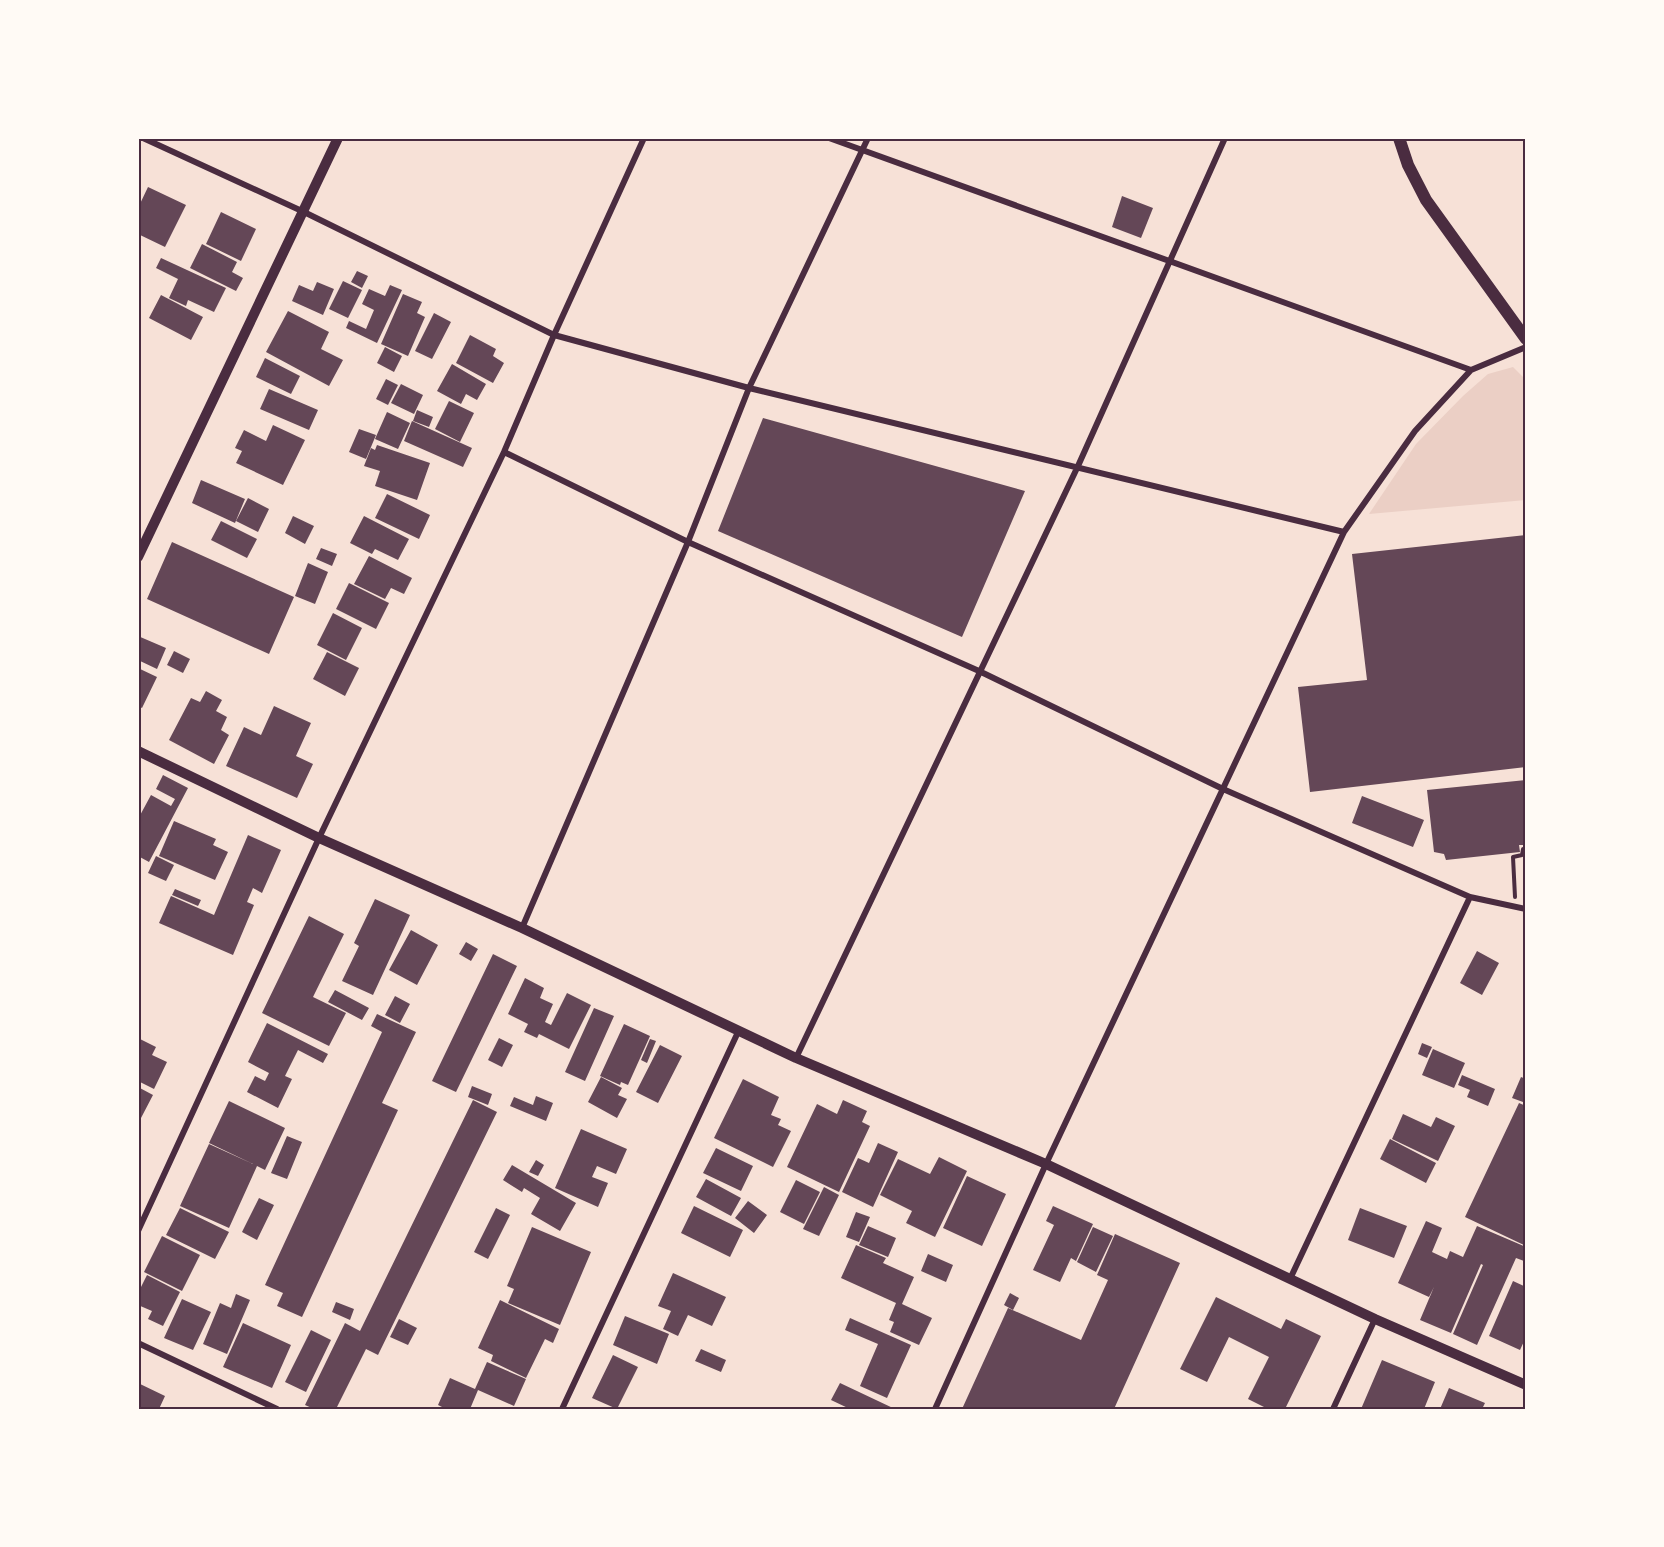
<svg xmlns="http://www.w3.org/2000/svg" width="1664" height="1547" font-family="Karla,sans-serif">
  <rect width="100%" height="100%" fill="#f7e1d7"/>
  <path fill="#ebcfc5" d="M1513 367 1526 380V500L1369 514 1416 444 1463 396 1488 374Z"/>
  <path fill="#644757" d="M148 187 186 205 165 247 138 234V208Z
    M1122 196 1153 208 1141 238 1112 227Z
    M221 212 256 229 241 261 206 244Z
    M202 244 237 262 232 272 243 278 236 291 190 268Z
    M161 258 226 288 214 312 188 300 186 306 169 298 178 279 156 268Z
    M357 271 368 276 362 288 351 282Z
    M343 281 362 290 348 318 329 309Z
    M317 282 334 289 323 315 292 301 299 285 313 291Z
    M390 285 402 290 377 343 346 328 349 321 366 329 374 310 362 304 369 289 385 296Z
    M403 294 422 302 417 313 425 317 408 356 381 344Z
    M161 295 203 317 191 340 149 318Z
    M288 311 329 332 321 349 343 360 329 386 266 352Z
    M434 313 451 322 432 359 415 351Z
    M470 335 496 349 493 356 504 363 493 383 456 363Z
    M385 347 402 356 394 372 377 363Z
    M265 358 300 376 291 394 256 377Z
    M452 364 486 384 477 400 466 394 461 404 437 391Z
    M386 379 398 385 388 405 376 399Z
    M401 384 423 395 414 414 391 403Z
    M269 389 318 410 309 430 260 409Z
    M449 401 474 413 460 442 435 429Z
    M417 410 433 417 429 427 413 421Z
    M387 412 410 423 398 449 375 439Z
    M763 418 1025 491 962 637 718 531Z
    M412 421 472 448 463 467 404 441Z
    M273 425 305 440 283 485 236 463 242 451 235 448 244 430 266 441Z
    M359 429 376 435 366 459 349 452Z
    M377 445 430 463 417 500 375 486 380 471 364 466 371 448 375 450Z
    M201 480 245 499 235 523 192 503Z
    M387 494 430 515 419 539 375 518Z
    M248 498 269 509 258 532 236 521Z
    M293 516 314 526 305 544 285 533Z
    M364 516 409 539 398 560 375 549 372 554 350 543Z
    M221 521 257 539 247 558 211 540Z
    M1526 535V767L1310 792 1298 687 1367 680 1352 554Z
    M172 542 294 597 269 654 147 599Z
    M321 548 337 554 332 566 316 559Z
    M369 556 412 578 404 594 391 588 385 599 354 584Z
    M308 563 328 572 315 604 295 596Z
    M349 583 389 603 376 629 336 609Z
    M333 613 362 628 346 660 317 645Z
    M138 636 166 648 157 669 138 660Z
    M174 651 190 659 183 673 167 665Z
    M327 652 359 668 345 696 313 679Z
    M138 668 157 677 142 708 138 706Z
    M206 691 222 700 216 711 227 717 221 730 229 735 214 764 169 740 191 698 200 702Z
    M274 706 311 723 296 756 313 764 297 798 226 766 244 727 261 735Z
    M163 775 188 788 149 862 138 856V819L151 795 171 806 175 799 156 789Z
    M1526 780V845H1519L1520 852 1446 860 1444 854 1434 852 1427 790Z
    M1362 796 1424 820 1413 847 1352 823Z
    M174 821 216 839 213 845 228 852 215 880 159 856Z
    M248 835 281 850 262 893 253 888 247 902 254 905 233 955 159 923 171 896 214 915Z
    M156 856 174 865 166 881 148 873Z
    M175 889 201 900 198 906 172 895Z
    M375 899 410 915 373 995 342 981 359 946 354 943Z
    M309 916 344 934 313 997 346 1013 329 1046 262 1013Z
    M411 930 438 945 417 985 389 970Z
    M466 942 478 949 471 961 459 954Z
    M1477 951 1499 963 1482 995 1460 983Z
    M493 954 517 966 456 1092 432 1081Z
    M525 978 544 988 540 998 553 1004 545 1022 551 1025 567 993 591 1005 569 1049 539 1034 537 1038 524 1032 528 1024 508 1014Z
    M335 990 369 1008 362 1020 328 1002Z
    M395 996 410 1004 400 1023 385 1015Z
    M594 1008 614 1016 585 1081 565 1072Z
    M377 1014 416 1032 382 1103 398 1110 302 1317 277 1306 283 1293 265 1285 382 1032 371 1026Z
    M267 1023 328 1054 323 1063 298 1050 285 1076 292 1079 278 1108 247 1092 255 1076 265 1081 269 1073 248 1062Z
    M624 1024 650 1036 628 1085 621 1082 620 1085 600 1076Z
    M138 1038 156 1047 152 1055 167 1062 154 1089 138 1081Z
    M499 1038 513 1045 502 1067 488 1060Z
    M650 1039 656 1041 647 1063 641 1060Z
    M1422 1043 1432 1047 1427 1058 1418 1054Z
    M660 1045 682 1056 658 1103 636 1092Z
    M1433 1049 1465 1063 1454 1088 1422 1075Z
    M1462 1075 1495 1089 1488 1106 1467 1097 1470 1090 1458 1085Z
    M601 1077 622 1088 618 1095 627 1099 617 1118 588 1102Z
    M1521 1077 1526 1079V1095L1523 1102 1512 1098Z
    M743 1079 779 1097 771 1115 781 1119 778 1125 791 1131 773 1167 714 1138Z
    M472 1086 492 1094 488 1105 468 1097Z
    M138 1087 153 1095 141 1118 138 1116Z
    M536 1096 553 1103 546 1121 510 1106 514 1097 533 1105Z
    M473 1100 497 1112 378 1355 366 1349 336 1409H314L305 1405 345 1323 360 1331Z
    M843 1100 867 1111 862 1122 870 1126 839 1192 787 1167 817 1104 837 1114Z
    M229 1101 285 1128 265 1170 257 1166 229 1228 180 1206 209 1144 253 1164 209 1143Z
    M1519 1103 1526 1106V1246L1465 1217Z
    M1403 1114 1431 1127 1436 1117 1455 1126 1438 1161 1392 1139Z
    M581 1129 627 1149 616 1174 597 1166 592 1177 608 1183 598 1207 555 1188Z
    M287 1136 302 1142 287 1179 271 1173Z
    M1390 1139 1436 1163 1426 1183 1380 1159Z
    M878 1143 898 1152 873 1207 842 1192 858 1158 869 1163Z
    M716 1148 753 1166 741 1191 703 1173Z
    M939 1157 967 1171 935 1237 906 1223 912 1211 880 1195 898 1159 930 1174Z
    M536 1160 544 1165 538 1176 529 1172Z
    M512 1165 576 1203 560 1231 531 1214 540 1198 524 1188 522 1192 503 1180Z
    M967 1176 1006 1194 982 1246 943 1228Z
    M706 1179 741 1198 731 1216 696 1197Z
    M796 1180 820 1192 804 1224 780 1212Z
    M824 1187 839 1195 819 1236 803 1229Z
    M259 1198 274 1205 257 1240 242 1232Z
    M748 1201 767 1215 754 1233 735 1218Z
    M694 1206 743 1230 730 1257 681 1233Z
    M1053 1206 1093 1224 1076 1261 1071 1258 1060 1282 1033 1270 1054 1225 1046 1221Z
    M180 1208 229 1232 215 1259 166 1235Z
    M496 1208 510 1215 488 1259 474 1252Z
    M1360 1208 1407 1226 1394 1258 1348 1240Z
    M856 1212 870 1217 859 1242 846 1237Z
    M1426 1221 1442 1228 1432 1252 1447 1259 1450 1251 1463 1257 1477 1226 1526 1247 1524 1261 1516 1258 1477 1345 1453 1334 1483 1265 1481 1264 1451 1333 1420 1320 1434 1287 1429 1297 1398 1283Z
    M868 1226 896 1238 888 1257 859 1245Z
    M532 1227 591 1252 560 1325 508 1303 514 1289 507 1286Z
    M1093 1227 1113 1236 1096 1272 1077 1262Z
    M1115 1234 1180 1263 1114 1409H962L1008 1308 1081 1340 1108 1280 1097 1275Z
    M162 1236 200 1255 182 1291 144 1272Z
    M856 1245 886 1258 883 1263 914 1277 902 1304 932 1318 919 1345 890 1332 894 1322 889 1320 896 1303 841 1278Z
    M928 1254 953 1265 946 1282 921 1271Z
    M673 1273 726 1297 712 1326 688 1315 678 1336 663 1329 671 1311 658 1306Z
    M147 1275 180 1292 163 1326 148 1319 152 1311 138 1305V1293Z
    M1513 1281 1526 1287V1337L1520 1350 1489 1336Z
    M1010 1293 1019 1298 1013 1310 1004 1305Z
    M236 1294 250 1300 227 1354 203 1344 220 1303 231 1308Z
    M1216 1297 1281 1329 1286 1319 1321 1336 1285 1409H1268L1248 1399 1269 1357 1229 1337 1207 1382 1180 1369Z
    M182 1299 211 1312 193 1350 164 1338Z
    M500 1300 559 1329 553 1343 545 1339 526 1378 491 1361 493 1355 478 1348Z
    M336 1302 354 1309 350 1320 332 1312Z
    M625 1316 669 1334 657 1364 613 1345Z
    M850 1318 911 1345 887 1398 860 1386 878 1344 845 1330Z
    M399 1319 417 1328 408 1345 390 1337Z
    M243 1323 291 1345 272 1388 223 1367Z
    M311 1330 331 1340 306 1392 285 1382Z
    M701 1349 726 1360 721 1372 695 1361Z
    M613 1355 638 1367 617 1409 592 1398Z
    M1382 1360 1435 1382 1424 1409H1361Z
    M487 1362 526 1379 514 1406 478 1390 470 1409H446L438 1405 450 1378 475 1389Z
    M138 1383 165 1396 159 1409H138Z
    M840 1383 895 1409H850L831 1400Z
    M1449 1388 1485 1403 1482 1409H1440Z"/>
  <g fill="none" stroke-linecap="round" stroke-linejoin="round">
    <path stroke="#4a2c40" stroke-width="4" d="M1515 897 1513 857 1522 855 1523 849H1526"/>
    <path stroke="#4a2c40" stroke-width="6" d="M143 138 304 212 554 335 749 388 1344 532
      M829 138 1471 370
      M504 452 688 542 979 671 1223 789 1470 897 1526 909
      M522 928 688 542 749 388 868 138
      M796 1058 1078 466 1225 138
      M138 1231 319 838 504 452 554 335 644 138
      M1290 1279 1470 897
      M138 1343 277 1409
      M562 1409 739 1030
      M935 1409 1046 1164 1344 532 1415 431 1471 370 1526 347
      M1333 1409 1375 1319"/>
    <path stroke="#4a2c40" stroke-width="10" d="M138 557 338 138
      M138 751 319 838 522 928 796 1058 1046 1164 1375 1319 1526 1385"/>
    <path stroke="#4a2c40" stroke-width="12" d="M1399 138 1408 165 1426 200 1526 339"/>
  </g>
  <rect width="1664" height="1547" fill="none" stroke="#fffaf5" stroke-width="279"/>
  <rect x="140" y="140" width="1384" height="1268" fill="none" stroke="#4a2c40" stroke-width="2"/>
</svg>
